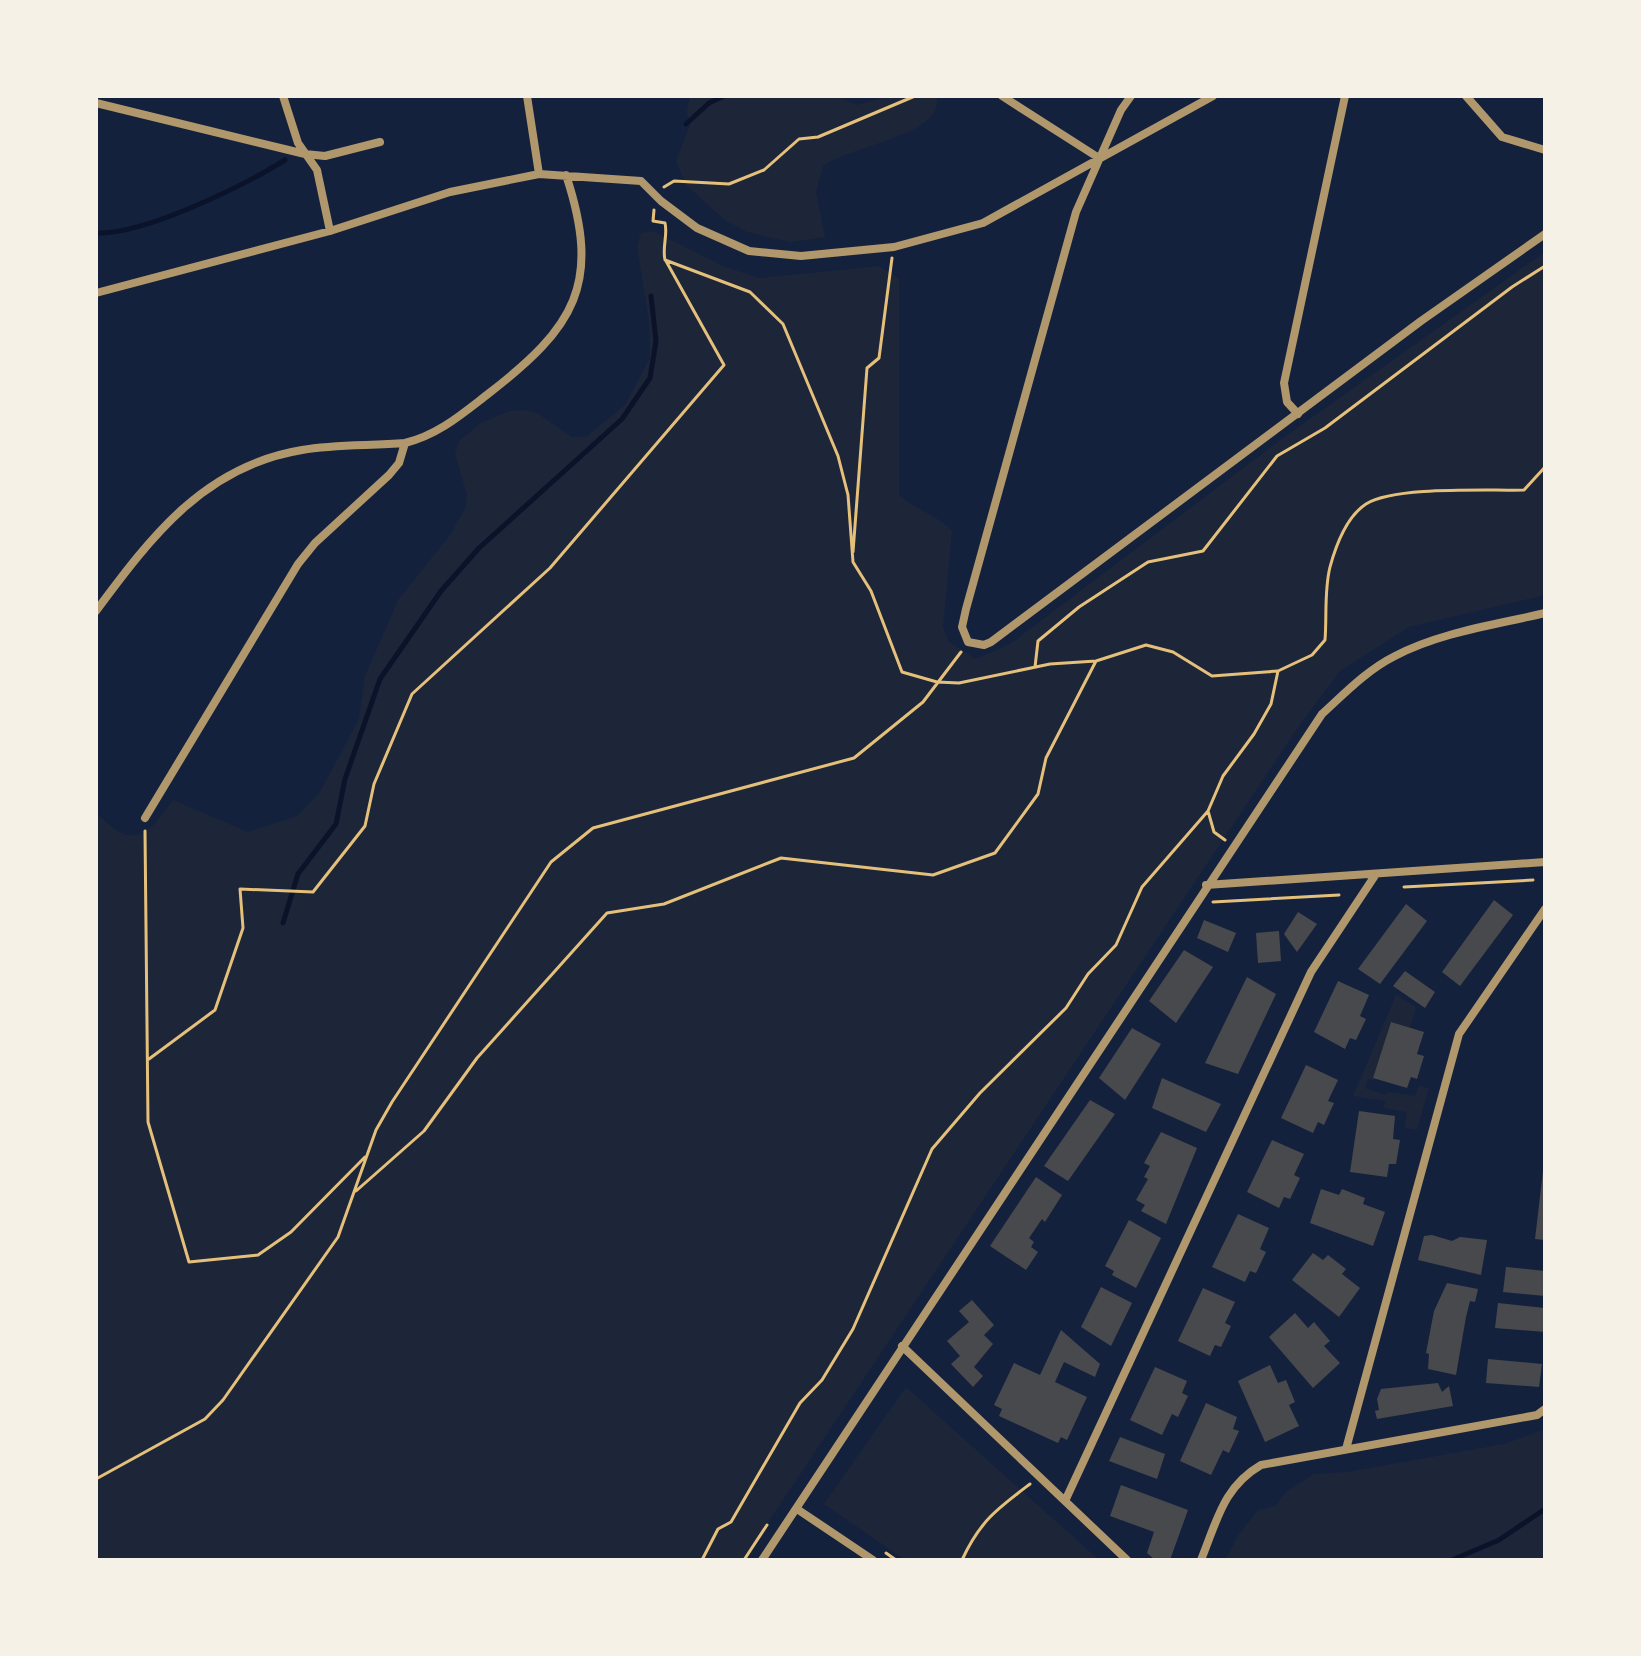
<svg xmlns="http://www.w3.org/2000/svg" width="1641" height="1656" font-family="'Archivo Narrow',sans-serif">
  <rect width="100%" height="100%" fill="#14213d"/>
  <path fill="#1d2539" d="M690 96H837L856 105 891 96H936C948 134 850 146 823 166L816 192 825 237 790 242 747 232 725 220 686 185 676 161 690 125 687 110Z
    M653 231 725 267 760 278 880 266 899 279V495C916 510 937 515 952 531L943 627 949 642 976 659 1010 644 1283 438 1545 252V595L1409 627 1340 671 1296 730 743 1560H96V812C132 851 146 838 173 800L248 832 297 816 320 792 359 719 365 676 398 600 450 535 465 509 467 495 455 454 459 441 481 423 509 411 523 410 537 413 572 437H586L625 405 650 358 649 320 637 246 641 233Z
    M1396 995 1416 1007 1410 1028 1391 1022 1374 1081 1368 1079 1365 1088 1386 1095 1388 1092 1415 1096 1419 1086 1429 1088 1417 1130 1405 1128 1407 1112 1384 1108 1385 1101 1353 1096Z
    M906 1387 1099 1560H905L824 1504Z
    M1545 1429V1560H1225L1237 1537 1258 1510 1275 1506 1286 1492 1314 1474 1347 1472 1504 1444Z"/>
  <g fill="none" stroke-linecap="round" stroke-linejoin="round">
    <path stroke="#0b132b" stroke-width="5" d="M686 124 709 103 724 96
      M96 233C144 235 243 186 285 160
      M283 923 298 874 336 824 345 779 380 679 441 591 479 548 622 419 650 378 656 341 651 296
      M1452 1560 1499 1540 1545 1509"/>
  </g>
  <path fill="#48494c" d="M1494 900 1513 915 1460 986 1442 972Z
    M1406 904 1427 921 1380 984 1358 969Z
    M1298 912 1317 924 1297 952 1284 934Z
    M1204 920 1236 933 1228 952 1197 938Z
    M1279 931 1281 961 1258 963 1256 933Z
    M1184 950 1213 967 1176 1023 1149 1001Z
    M1405 971 1435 992 1425 1008 1393 986Z
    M1247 977 1276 994 1238 1074 1205 1063Z
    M1338 981 1369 995 1360 1016 1366 1019 1356 1040 1350 1038 1345 1049 1314 1032Z
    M1391 1022 1424 1032 1417 1054 1424 1056 1417 1079 1411 1077 1407 1088 1373 1078Z
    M1132 1028 1161 1044 1125 1100 1099 1078Z
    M1306 1065 1338 1080 1328 1101 1334 1103 1324 1125 1318 1122 1313 1133 1281 1118Z
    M1162 1078 1221 1104 1206 1132 1152 1108Z
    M1090 1100 1115 1114 1068 1181 1044 1166Z
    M1359 1111 1395 1116 1393 1139 1400 1140 1396 1164H1389L1387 1177 1350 1172Z
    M1161 1132 1197 1148 1166 1224 1141 1211 1145 1205 1136 1200 1148 1179 1144 1177 1150 1166 1144 1163Z
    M1272 1140 1304 1154 1294 1175 1300 1178 1290 1199 1284 1197 1279 1208 1247 1192Z
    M1543 1171H1545V1240L1535 1239Z
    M1036 1177 1062 1195 1045 1222 1042 1219 1029 1238 1034 1242 1031 1247 1038 1252 1026 1270 990 1246Z
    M1321 1189 1339 1195 1342 1189 1365 1198 1363 1204 1385 1212 1373 1246 1310 1223Z
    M1238 1214 1269 1228 1260 1249 1266 1252 1256 1273 1250 1271 1245 1282 1212 1267Z
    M1129 1220 1161 1238 1136 1288 1112 1275 1114 1271 1105 1266Z
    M1432 1235 1452 1241 1460 1237 1487 1240 1481 1275 1418 1260 1424 1236Z
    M1313 1253 1323 1260 1328 1255 1346 1269 1342 1274 1360 1288 1339 1317 1292 1280Z
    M1506 1267 1545 1271V1296L1503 1292Z
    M1447 1283 1478 1289 1475 1302 1470 1301 1466 1317 1456 1375 1428 1369 1429 1354 1426 1353 1434 1311Z
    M1101 1287 1132 1303 1111 1346 1081 1327Z
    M1203 1288 1235 1302 1225 1323 1231 1326 1221 1347 1215 1345 1210 1356 1178 1341Z
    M972 1300 994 1325 984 1335 993 1344 974 1367 983 1376 973 1387 951 1364 960 1356 947 1341 969 1322 959 1311Z
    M1498 1303 1545 1308V1332L1495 1328Z
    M1295 1313 1308 1328 1314 1322 1330 1341 1324 1346 1340 1363 1313 1388 1269 1337Z
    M1061 1330 1100 1364 1095 1377 1064 1362 1055 1382 1087 1397 1067 1440 1061 1437 1058 1443 999 1416 1002 1409 994 1405 1014 1363 1040 1375Z
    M1488 1359 1542 1364 1539 1387 1486 1383Z
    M1270 1365 1278 1383 1286 1380 1295 1402 1289 1405 1299 1426 1265 1442 1238 1381Z
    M1155 1367 1187 1381 1182 1393 1188 1396 1178 1417 1172 1414 1162 1435 1130 1420Z
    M1438 1383 1442 1392 1449 1386 1453 1406 1377 1419 1375 1411 1379 1410 1377 1399 1381 1389Z
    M1206 1403 1237 1417 1233 1429 1239 1431 1229 1453 1223 1450 1211 1475 1180 1461Z
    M1120 1437 1165 1454 1157 1479 1109 1461Z
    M1121 1485 1188 1510 1170 1560H1155L1147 1553 1154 1532 1110 1516Z"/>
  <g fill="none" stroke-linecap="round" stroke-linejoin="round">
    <path stroke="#e5c07b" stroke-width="3" d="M664 187 674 181 729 184 764 170 799 139 818 137 915 96
      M654 210 653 221 665 223C668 235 662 247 665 260L750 292 783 324 838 456 848 495 853 562 871 591 902 672 937 682 959 683 1050 664 1096 661 1146 645 1173 652 1212 676 1278 671 1271 704 1254 734 1223 776 1208 811 1142 887 1116 945 1088 974 1066 1008 980 1093 932 1149 853 1329 822 1380 800 1403 731 1522 718 1529 702 1560
      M853 552 867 368 879 358 892 258
      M1035 667 1038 641 1079 607 1148 562 1203 551 1277 456 1325 428 1512 287 1545 266
      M1278 671 1312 655 1325 640C1327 615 1324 591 1330 567 1336 545 1346 517 1366 504 1395 486 1488 491 1524 490L1545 467
      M1208 811 1214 832 1225 840
      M145 831 148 1122 189 1262 258 1255 291 1232 365 1157
      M1404 887 1533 880
      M1213 902 1339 895
      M149 1059 215 1010 243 928 240 889 313 892 365 826 374 784 412 694 550 568 724 365 666 261
      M356 1191 424 1131 477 1058 607 913 664 904 781 858 933 875 995 853 1038 794 1046 758 1096 661
      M96 1479 205 1419 223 1400 338 1237 376 1130 392 1102 551 862 593 828 854 758 923 702 961 652
      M886 1553 896 1560
      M744 1560 767 1525
      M962 1560C980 1521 997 1509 1030 1484"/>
    <path stroke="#b1986c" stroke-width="8" d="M283 96 298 143 317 170 330 231
      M527 96 539 174
      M1002 96 1099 158
      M1131 96 1121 110 1076 212 966 609 962 627 968 642 984 645 991 642 1421 321 1545 234
      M1466 96 1502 137 1545 150
      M96 103 305 154 325 156 380 142
      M96 293 330 231 450 192 539 174 641 181 661 201 697 228 749 251 801 256 894 247 983 223 1213 96
      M1298 414 1287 402 1284 383 1345 96
      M96 611C151 537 204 466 302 450 336 444 370 446 405 443
      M145 818 298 564 315 543 389 475 399 463 405 443C438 435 462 414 488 394 575 327 602 284 566 175
      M1206 885 1545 862
      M902 1346 1127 1560
      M1346 1449 1459 1034 1545 909
      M1065 1501 1311 972 1376 874
      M797 1509 873 1560
      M762 1560 1322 714C1345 693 1367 670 1395 656 1441 632 1495 625 1545 613
      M1201 1560C1217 1521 1223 1487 1261 1465L1537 1415 1545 1409"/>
  </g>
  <rect width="1641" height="1656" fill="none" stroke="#f6f1e7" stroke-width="196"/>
</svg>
